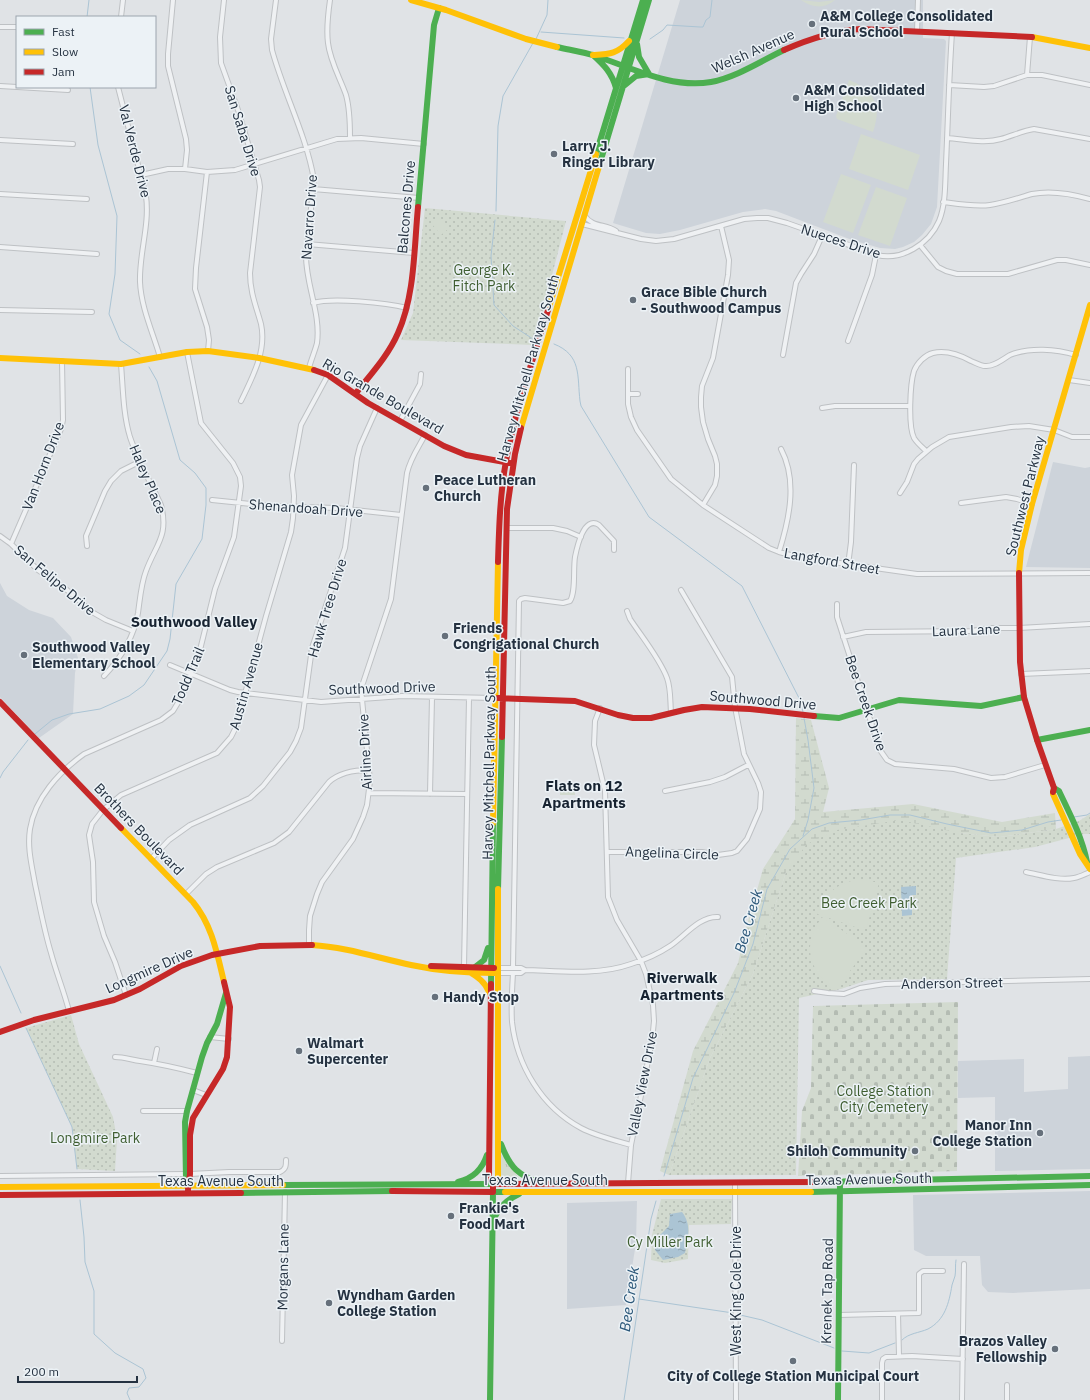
<svg xmlns="http://www.w3.org/2000/svg" width="1090" height="1400" font-family="'IBM Plex Sans',sans-serif">
  <defs>
    <pattern id="grass-tufts" width="24" height="20" patternUnits="userSpaceOnUse"><rect width="24" height="20" fill="#d2dacf"/><path d="M3 7l-1-3M5 7V3M7 7l1-3M15 17l-1-3M17 17v-4M19 17l1-3" fill="none" stroke="#b4bcb3"/></pattern>
    <pattern id="wetland-marsh" width="20" height="14" patternUnits="userSpaceOnUse"><rect width="20" height="14" fill="#d2dacf"/><path d="M1 5h8M5 5V1M11 12h8M15 12V8" fill="none" stroke="#b4bcb3"/></pattern>
    <pattern id="cemetery-stones" width="16" height="16" patternUnits="userSpaceOnUse"><rect width="16" height="16" fill="#d2dacf"/><path d="M2 7V4a2 2 0 0 1 4 0v3zM10 15v-3a2 2 0 0 1 4 0v3z" fill="#b4bcb3"/></pattern>
    <pattern id="park-dots" width="8" height="8" patternUnits="userSpaceOnUse"><rect width="8" height="8" fill="#d2dacf"/><path d="M2 2h.1M6 6h.1" fill="none" stroke="#b4bcb3" stroke-width="1.8" stroke-linecap="round"/></pattern>
    <pattern id="water-ripples" width="26" height="14" patternUnits="userSpaceOnUse"><rect width="26" height="14" fill="#abc4d4"/><path d="M2 4q2-2 4 0t4 0M15 11q2-2 4 0t4 0" fill="none" stroke="#8ba0ae"/></pattern>
  </defs>
  <rect width="100%" height="100%" fill="#e0e3e6"/>
  <path fill="#cdd3da" d="M680 0H923V38L944 39 946 41 937 207 931 224 922 235 914 242 903 247 895 249 880 248 852 240 776 211 765 209 743 212 680 230 660 234 646 233 613 223Z
    M1053 462 1085 468 1090 467V568L1026 567Z
    M0 583 7 596 29 610 53 618 71 637 78 658 75 673 73 714 39 738 0 697Z
    M1090 1056V1169L995 1171V1097L958 1098V1061L1024 1059V1092L1068 1089V1057Z
    M1090 1191V1289L1013 1293 988 1292 982 1285 980 1256H926L914 1250 913 1195Z
    M637 1201 636 1243 626 1305 567 1309V1203Z"/>
  <path fill="url(#grass-tufts)" d="M501 1154 519 1178H506L501 1176Z"/>
  <path fill="url(#wetland-marsh)" d="M796 718 811 720 829 788 823 812 913 804 1002 822 1055 813 1056 829 1000 837 959 833 786 872 753 974 710 1058 669 1175 660 1171 693 1051 738 963 747 925 763 869 795 819Z"/>
  <path fill="url(#cemetery-stones)" d="M958 1002 957 1171 798 1176 802 1111 811 1088 813 1006Z"/>
  <path fill="url(#park-dots)" d="M425 208 566 221 534 345 401 340 413 313Z
    M1090 814V834H1084L1035 847 956 858 947 979 868 980 841 989 799 998 796 1175H669L710 1058 753 974 786 872 807 844 837 830 900 820 959 833 1000 837 1056 829 1079 821Z
    M71 1015 79 1044 113 1117 117 1139 115 1171 77 1169 72 1127 26 1028Z
    M661 1199H732L731 1224 689 1225 688 1259 665 1263 651 1260 652 1235Z"/>
  <path fill="#d2dacf" d="M801 0 819 2 835 0C825 9 812 8 801 0Z
    M849 80C875 90 882 106 873 132L837 119 836 116Z
    M861 134 920 155 908 190 849 169Z
    M841 174 871 185 853 233 823 222Z
    M876 187 907 198 890 246 858 235Z
    M438 216 448 229 441 235 431 223Z
    M560 786H575V795H560Z
    M861 879 879 883 867 926 861 929 817 914C824 893 839 882 861 879Z
    M822 917 864 945 865 951 835 991C816 977 803 954 814 931 816 926 819 921 822 917Z"/>
  <path fill="url(#water-ripples)" d="M916 886V895H912V915L902 916 901 887Z
    M682 1212C692 1225 688 1238 685 1253L678 1257 663 1260 655 1250 658 1237 669 1226 670 1214Z"/>
  <g fill="none" stroke-linecap="round" stroke-linejoin="round">
    <path stroke="#abc4d4" stroke-width="1" d="M87 17 89 0
      M541 32 624 38
      M536 39 547 15 548 0
      M650 39 663 30 667 25 700 27H703L706 20 710 17 712 0
      M90 87 98 145 117 216 115 274 109 314 120 340 140 354
      M496 211 498 126 503 96 533 43
      M495 220 491 256 494 305 513 326 533 339
      M554 344C582 355 577 376 580 401L581 406 649 517 742 586 800 700 803 712
      M35 734 52 720 69 714 100 709 129 696 144 685 167 651 170 639 176 584 202 539 206 505V488L195 473 180 460 157 381 149 367
      M0 778 3 772 28 740
      M1074 817 1087 815 1090 813
      M803 836 808 820 814 788 808 740 804 718
      M0 966 21 1013
      M26 1028 72 1127 77 1169
      M664 1176 693 1078 734 993 753 944 767 889 790 849 812 829 829 823 861 820 890 815H910L947 824 991 833 1022 830 1048 822 1061 820
      M80 1200 84 1237 85 1262 94 1291V1334L115 1353 143 1369 146 1378 139 1387 129 1388 127 1393 130 1400
      M639 1299 733 1313
      M736 1314 762 1320 834 1348
      M902 1340C909 1333 919 1333 928 1329 945 1320 949 1303 952 1285 953 1282 954 1279 955 1276 956 1271 955 1265 956 1260
      M842 1351 869 1353 895 1343
      M624 1400 651 1219 656 1201"/>
    <g stroke="#bec1c4" stroke-width="6">
      <path id="street" d="M173 0 168 54V66L186 139 187 150 185 169
        M224 0 220 37 221 63 238 110 259 180 260 187 250 273C250 292 256 306 261 324 267 351 252 378 241 401
        M276 0 271 39 272 50C284 94 306 134 314 180L306 256C306 285 321 314 317 343 315 351 311 360 309 368
        M330 0C328 14 326 28 328 43 330 61 340 78 346 95 350 109 350 124 350 138
        M121 17 123 0
        M0 27H17
        M917 31 918 0
        M1027 75 1030 37
        M949 85 984 87 994 86 1027 75H1042L1090 85
        M0 86 68 90
        M118 87 146 196C150 225 139 253 140 282 141 307 153 333 160 357
        M947 138C964 139 984 144 1001 139 1012 136 1022 131 1034 129L1090 139
        M0 140 73 144
        M207 172 196 268 195 289 207 327 209 340 208 351
        M141 175 168 169H185L207 172 235 170 337 139 361 138 424 144
        M313 189 419 198
        M0 194 87 199
        M943 202C958 204 975 207 990 205 1004 203 1018 198 1032 194 1051 190 1072 194 1090 199
        M585 216C592 227 606 224 616 231
        M582 224 641 239 656 241 674 239 744 219 757 218H768L787 223 877 255C902 261 929 244 939 221 946 204 945 183 946 164 948 120 949 76 952 33
        M307 244 414 253
        M920 245 938 267 946 271 957 274H1008L1057 260H1066L1090 265
        M0 247 97 254
        M313 303C332 297 387 303 407 308
        M0 310 92 312
        M848 341 872 275 876 255
        M783 355 796 283 801 274 814 254 822 236
        M628 369V404L631 417 637 430 671 479 703 505 769 548 779 552 798 557 917 574 1090 573
        M1069 380 1090 383
        M628 394H638
        M822 408 835 406H910
        M400 421 420 384 421 374
        M926 451C922 447 917 443 914 438 908 426 910 384 914 371 917 363 925 355 933 353 946 350 960 355 971 361 976 363 981 366 985 366 994 367 1003 359 1010 355 1030 347 1056 349 1076 355
        M900 493 907 482 914 464 918 459 932 447 949 437 1011 427 1029 426 1054 430 1072 437H1090
        M212 500 270 506 336 508 401 515
        M961 503 1006 497 1017 499 1032 504
        M703 505 715 485 717 476V464L715 456 708 439 703 422 701 407V397L702 386 713 358 728 275 729 260 721 226
        M507 528H553L567 531 581 537
        M0 536 11 544 38 570 67 590 92 612 106 620 133 631
        M11 544 61 429 63 420 62 361
        M87 546 86 536 105 491 111 481 121 471 141 461
        M779 552C789 520 798 481 781 449
        M848 565 851 542 854 465
        M837 604V617L880 750 887 760 895 764 954 769 991 778 1005 777 1045 765
        M627 611 630 619C642 637 660 659 667 678 671 689 670 701 671 712
        M843 637 866 632 971 631 991 628H1019L1090 624
        M170 665 230 690 238 692 321 702 402 696 495 698
        M1021 674 1090 671
        M104 676C121 658 134 637 138 613 140 599 141 584 146 571 156 544 169 536 161 505 151 483 138 461 130 437 123 414 123 388 121 364
        M600 708 595 721 594 745 605 791 608 897 617 920 641 961 646 974 653 1005 654 1021 652 1041 631 1145 628 1183
        M665 791 710 782 725 777 748 765
        M369 793 467 794
        M430 794 432 697
        M607 852H702L718 855 732 853 737 851 747 839 760 809 761 792 758 783 744 754 735 707 732 677 681 590
        M151 859 169 840 190 825 250 798 263 786 290 752 296 741 301 728 312 648 345 548 357 458 360 446 377 408
        M1026 872C1041 875 1059 881 1074 878 1080 877 1085 874 1090 872
        M186 894 206 874 217 867 274 843 289 832 329 782C340 772 355 770 369 770
        M309 945V930L310 916 317 894 322 882 353 839 363 817 367 805 370 781 361 689 391 599 407 473C410 459 418 448 425 435
        M464 967 469 698
        M498 968H521L525 970C560 971 597 976 631 964 644 960 658 954 670 946 684 937 699 916 718 917
        M513 968 519 601 521 599 525 598 563 603 570 601C576 592 573 569 575 557 577 547 584 515 599 525L614 541V550
        M498 973H521L525 970
        M513 973C512 989 511 1006 512 1022 517 1066 542 1107 581 1128 596 1136 614 1140 631 1145
        M814 991 828 993 844 994 860 988 885 984 1090 979
        M126 995 115 962 104 936 94 902 93 862 89 835 92 824 103 810 121 795 217 753 231 737 236 727 266 616 291 532 293 518 294 496 292 475 301 425 328 375
        M69 1011C64 991 56 972 51 953 44 930 40 907 35 884 32 866 27 848 30 829 35 798 59 772 84 754L161 720 173 711 182 696 199 654 215 589 234 537 241 486 240 477 233 463 201 423 187 352
        M210 1037 229 1039
        M115 1057C124 1057 132 1060 140 1061 160 1064 178 1068 197 1073
        M154 1063 157 1049
        M193 1090 206 1095
        M143 1111H187
        M190 1174 229 1172H280C286 1169 286 1166 286 1160
        M0 1176 186 1174
        M735 1183 736 1400
        M898 1314 899 1356
        M839 1315 919 1313V1274L923 1271H943
        M282 1341 285 1192
        M882 1400V1363L883 1359 886 1357 912 1356 963 1359
        M962 1400 964 1264
        M1007 1400V1385"/>
    </g>
    <use href="#street" stroke="#eff1f3" stroke-width="4"/>
    <path stroke="#4caf50" stroke-width="6" d="M557 47C570 50 583 52 596 56 632 68 672 89 711 82 737 77 761 61 784 50
      M593 55C604 65 612 73 616 88
      M625 85 636 76 649 74 639 57 637 44
      M596 154 643 0
      M600 163 649 0
      M418 207 434 25 439 8
      M814 716 839 718 899 700 981 706 1024 697
      M1037 740 1090 730
      M1054 788 1059 791C1070 814 1082 837 1087 862
      M498 889 502 737
      M475 967 484 960 488 948
      M491 984 493 823
      M501 1144C510 1168 518 1175 542 1184
      M458 1182C473 1178 482 1170 487 1155
      M819 1182 1090 1176
      M283 1185 493 1184
      M188 1186 186 1179 185 1122 187 1111 202 1057 207 1043 217 1024 226 993
      M811 1192 1090 1185
      M241 1193 392 1191
      M493 1220C500 1207 506 1200 519 1194
      M490 1400 493 1192H505
      M838 1400 840 1182"/>
    <path stroke="#ffc107" stroke-width="6" d="M411 0 446 10 526 39 557 47
      M1032 37 1090 48
      M593 55C610 54 617 54 629 41
      M548 310 596 154
      M0 358 121 364 187 352 208 351 259 358 314 370
      M521 428 600 163
      M1019 573 1021 550 1032 504 1090 305
      M1053 792V794L1080 854 1090 869
      M493 823 498 562
      M121 828 193 902C212 925 217 953 224 982
      M312 945C346 947 378 958 411 965 439 971 466 973 494 973
      M469 972C478 977 485 982 489 992
      M493 1184 498 1177V889
      M0 1187 283 1185
      M505 1192H811"/>
    <path stroke="#c62828" stroke-width="6" d="M784 50C809 39 833 31 860 29L1032 37
      M314 370 328 375 368 403 444 446 466 455 510 463
      M356 393C371 374 388 356 398 333 415 295 414 248 418 207
      M498 562C499 528 500 494 506 461 515 410 533 360 548 310
      M1019 573 1020 662 1024 697 1037 740 1054 788 1053 792
      M498 698 575 701 618 715 633 718H651L684 710 702 707 750 709 814 716
      M0 702 121 828
      M502 737 507 509 515 454 521 428
      M431 966 494 968
      M0 1032 34 1020 114 1000 140 989 181 966 212 955 260 946 312 945
      M493 1184 819 1182
      M188 1189 190 1174V1135L193 1118 223 1069 227 1057 230 1007 224 982
      M392 1191 493 1192V1184L489 1176 491 984
      M0 1195 241 1193"/>
  </g>
  <g fill="#66707b" stroke="#ecf2f6" stroke-width="1.5">
    <circle cx="812" cy="24" r="4"/>
    <circle cx="796" cy="98" r="4"/>
    <circle cx="554" cy="154" r="4"/>
    <circle cx="633" cy="300" r="4"/>
    <circle cx="426" cy="488" r="4"/>
    <circle cx="445" cy="636" r="4"/>
    <circle cx="24" cy="655" r="4"/>
    <circle cx="435" cy="997" r="4"/>
    <circle cx="299" cy="1051" r="4"/>
    <circle cx="1040" cy="1133" r="4"/>
    <circle cx="915" cy="1151" r="4"/>
    <circle cx="451" cy="1216" r="4"/>
    <circle cx="329" cy="1303" r="4"/>
    <circle cx="1055" cy="1349" r="4"/>
    <circle cx="793" cy="1361" r="4"/>
  </g>
  <g text-anchor="middle" dominant-baseline="central" stroke-width="3" stroke-linejoin="round" paint-order="stroke">
    <g font-size="14" font-weight="bold" fill="#253241" stroke="#ecf2f6" text-anchor="start">
      <text x="820" y="16">A&amp;M College Consolidated<tspan x="820" dy="16">Rural School</tspan></text>
      <text x="804" y="90">A&amp;M Consolidated<tspan x="804" dy="16">High School</tspan></text>
      <text x="562" y="146">Larry J.<tspan x="562" dy="16">Ringer Library</tspan></text>
      <text x="641" y="292">Grace Bible Church<tspan x="641" dy="16">- Southwood Campus</tspan></text>
      <text x="434" y="480">Peace Lutheran<tspan x="434" dy="16">Church</tspan></text>
      <text x="453" y="628">Friends<tspan x="453" dy="16">Congrigational Church</tspan></text>
      <text x="32" y="647">Southwood Valley<tspan x="32" dy="16">Elementary School</tspan></text>
      <text x="443" y="997">Handy Stop</text>
      <text x="307" y="1043">Walmart<tspan x="307" dy="16">Supercenter</tspan></text>
      <text x="1032" y="1125" text-anchor="end">Manor Inn<tspan x="1032" dy="16">College Station</tspan></text>
      <text x="907" y="1151" text-anchor="end">Shiloh Community</text>
      <text x="459" y="1208">Frankie's<tspan x="459" dy="16">Food Mart</tspan></text>
      <text x="337" y="1295">Wyndham Garden<tspan x="337" dy="16">College Station</tspan></text>
      <text x="1047" y="1341" text-anchor="end">Brazos Valley<tspan x="1047" dy="16">Fellowship</tspan></text>
      <text x="793" y="1376" text-anchor="middle">City of College Station Municipal Court</text>
    </g>
    <g font-size="14" fill="#253241" stroke="#ecf2f6">
      <text transform="translate(753 51) rotate(-24)">Welsh Avenue</text>
      <text transform="translate(243 131) rotate(73)">San Saba Drive</text>
      <text transform="translate(135 151) rotate(76)">Val Verde Drive</text>
      <text transform="translate(406 207) rotate(-85)">Balcones Drive</text>
      <text transform="translate(309 217) rotate(-86)">Navarro Drive</text>
      <text transform="translate(841 241) rotate(18)">Nueces Drive</text>
      <text transform="translate(528 368) rotate(-74)">Harvey Mitchell Parkway South</text>
      <text transform="translate(383 396) rotate(30)">Rio Grande Boulevard</text>
      <text transform="translate(43 466) rotate(-69)">Van Horn Drive</text>
      <text transform="translate(148 479) rotate(67)">Haley Place</text>
      <text transform="translate(1025 496) rotate(-76)">Southwest Parkway</text>
      <text transform="translate(306 508) rotate(4)">Shenandoah Drive</text>
      <text transform="translate(832 561) rotate(10)">Langford Street</text>
      <text transform="translate(55 580) rotate(40)">San Felipe Drive</text>
      <text transform="translate(327 608) rotate(-73)">Hawk Tree Drive</text>
      <text transform="translate(966 630) rotate(-2)">Laura Lane</text>
      <text transform="translate(188 676) rotate(-67)">Todd Trail</text>
      <text transform="translate(246 686) rotate(-74)">Austin Avenue</text>
      <text transform="translate(382 688) rotate(-2)">Southwood Drive</text>
      <text transform="translate(763 700) rotate(5)">Southwood Drive</text>
      <text transform="translate(866 703) rotate(71)">Bee Creek Drive</text>
      <text transform="translate(365 752) rotate(-93)">Airline Drive</text>
      <text transform="translate(489 763) rotate(-89)">Harvey Mitchell Parkway South</text>
      <text transform="translate(139 829) rotate(46)">Brothers Boulevard</text>
      <text transform="translate(672 853) rotate(2)">Angelina Circle</text>
      <text transform="translate(149 970) rotate(-24)">Longmire Drive</text>
      <text transform="translate(952 983) rotate(-1)">Anderson Street</text>
      <text transform="translate(642 1084) rotate(-79)">Valley View Drive</text>
      <text transform="translate(869 1179) rotate(-1)">Texas Avenue South</text>
      <text x="545" y="1180">Texas Avenue South</text>
      <text x="221" y="1181">Texas Avenue South</text>
      <text transform="translate(283 1267) rotate(-89)">Morgans Lane</text>
      <text transform="translate(736 1291) rotate(-90)">West King Cole Drive</text>
      <text transform="translate(827 1291) rotate(-89)">Krenek Tap Road</text>
    </g>
    <g font-size="14" fill="#3f5e31" stroke="#ecf2f6">
      <text x="484" y="270">George K.<tspan x="484" dy="16">Fitch Park</tspan></text>
      <text x="869" y="903">Bee Creek Park</text>
      <text x="884" y="1091">College Station<tspan x="884" dy="16">City Cemetery</tspan></text>
      <text x="95" y="1138">Longmire Park</text>
      <text x="670" y="1242">Cy Miller Park</text>
    </g>
    <g font-size="15" font-weight="bold" fill="#172331" stroke="#ecf2f6">
      <text x="194" y="621">Southwood Valley</text>
      <text x="584" y="785">Flats on 12<tspan x="584" dy="17">Apartments</tspan></text>
      <text x="682" y="977">Riverwalk<tspan x="682" dy="17">Apartments</tspan></text>
    </g>
    <g font-size="15" font-style="italic" fill="#2b5779" stroke="#ecf2f6">
      <text transform="translate(748 921) rotate(-74)">Bee Creek</text>
      <text transform="translate(629 1299) rotate(-82)">Bee Creek</text>
    </g>
  </g>
  <rect x="16" y="16" width="140" height="72" fill="#ecf2f6" stroke="#9ca5ae"/>
  <rect x="24" y="29" width="20" height="6" fill="#4caf50" stroke="#9ca5ae"/>
  <text x="52" y="36" font-size="12" fill="#253241">Fast</text>
  <rect x="24" y="49" width="20" height="6" fill="#ffc107" stroke="#9ca5ae"/>
  <text x="52" y="56" font-size="12" fill="#253241">Slow</text>
  <rect x="24" y="69" width="20" height="6" fill="#c62828" stroke="#9ca5ae"/>
  <text x="52" y="76" font-size="12" fill="#253241">Jam</text>
  <path d="M18 1376v6h119v-6" fill="none" stroke="#253241" stroke-width="2"/>
  <text x="24" y="1376" font-size="12" fill="#253241" stroke="#ecf2f6" stroke-width="3" paint-order="stroke">200 m</text>
</svg>
